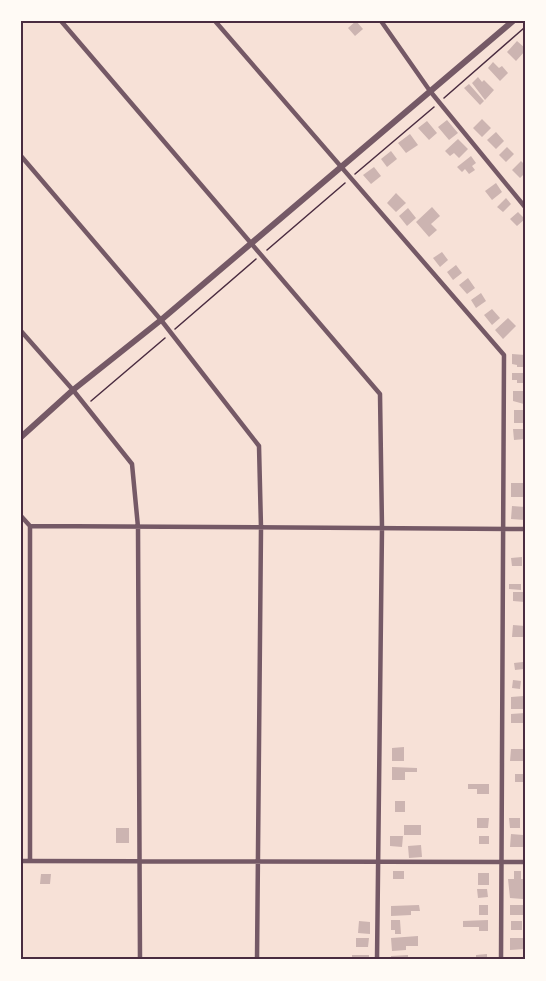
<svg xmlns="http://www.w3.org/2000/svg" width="546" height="981" font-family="'Work Sans',sans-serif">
  <rect width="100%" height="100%" fill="#f7e1d7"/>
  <path fill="#ccb4b1" d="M356 21 363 29 355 36 348 28Z
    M517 41 525 48V51L516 61 507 52Z
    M493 62 499 68 502 66 508 73 500 81 488 68Z
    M478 77 482 82 484 80 494 90 485 100 472 83Z
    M469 84 484 101 480 105 464 88Z
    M482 119 491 128 482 137 473 128Z
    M447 120 458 133 449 140 438 127Z
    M427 121 437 133 429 140 418 128Z
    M496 132 504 141 496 149 487 140Z
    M410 134 418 145 406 153 398 143Z
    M458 139 468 149 459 158 454 153 450 156 445 151Z
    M507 147 514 154 506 162 499 155Z
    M391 151 397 159 387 167 381 159Z
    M471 156 476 163 472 166 475 170 469 174 465 169 462 172 457 167Z
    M521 161 525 165V173L520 178 512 170Z
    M374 167 381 176 371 184 363 175Z
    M496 183 502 192 492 200 485 191Z
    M396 193 406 203 396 212 387 203Z
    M506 198 511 204 503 212 497 207Z
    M432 207 440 216 431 224 437 230 429 237 416 222Z
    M408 208 416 218 407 226 399 216Z
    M518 212 525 219 517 226 510 219Z
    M442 252 448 260 440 267 433 258Z
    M456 265 462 273 453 280 447 272Z
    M468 278 475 288 467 294 459 285Z
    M481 293 486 301 476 308 471 300Z
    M492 309 500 318 492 325 484 315Z
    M508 318 516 326 503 339 495 330Z
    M512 354 525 355V367H517V365L512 364Z
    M512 373H524V383H517V380H512Z
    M513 391H524V404L513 401Z
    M514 410H523V423H514Z
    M513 429H525V439L514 440Z
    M511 483H525V497H511Z
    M512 506 525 507V520L511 519Z
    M522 557V566H512L511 558Z
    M509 584H521V590L509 589Z
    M513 592H525V602L513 601Z
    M513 625 525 626 524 637H512Z
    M523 662 524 669 515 670 514 663Z
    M513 680 521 681 520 689 512 688Z
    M524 696V709H511V697Z
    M525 713V723H511V714Z
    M404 747V761H392V748Z
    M511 749H523V761H510Z
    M392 767 417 768V772H405V780H392Z
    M515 774H525V782H515Z
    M468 784H489V794H477V789H468Z
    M395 801H405V812H395Z
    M477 818H489L488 828H477Z
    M509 818H520V828H510Z
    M404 825H421V835H404Z
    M116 828H129V843H116Z
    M511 834 523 835V847H510Z
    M390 836H403L402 847 390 846Z
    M479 836H489V844H479Z
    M421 845 422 857 409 858 408 846Z
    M393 871H404V879H393Z
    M514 871H521V879H525L523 899 510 898 508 879H514Z
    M478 873H489V885H478Z
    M41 874H51L50 884H40Z
    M477 889H487L488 897 478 898Z
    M419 905 420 911H411V915L391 916V906Z
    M479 905H488V915H479Z
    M510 905H524V915H510Z
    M391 920H400L401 934H395V930H391Z
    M488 920V931H479V927H463V921Z
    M359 921 370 922V934L358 933Z
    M511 921H522V930H511Z
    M418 936V946H406V950L392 951 391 938Z
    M356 938H369L368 947H356Z
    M510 938H524V949L510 950Z
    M487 954V960H476V955Z
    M352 955H369V960H352Z
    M408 955V960H391V956Z"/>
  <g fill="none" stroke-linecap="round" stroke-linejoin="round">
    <path stroke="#4a2c40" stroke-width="1.5" d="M444 98 524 28
      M355 174 434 107
      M267 250 345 183
      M175 329 256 259
      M91 401 165 338"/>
    <path stroke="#755966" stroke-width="4.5" d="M61 21 380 394 382 528 377 960
      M215 21 504 355 501 960
      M381 21 430 91 525 207
      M524 21 525 22
      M21 156 161 320 259 446 261 528 257 960
      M21 331 73 390 132 464 138 527 140 960
      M21 516 30 526V861
      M30 526 525 529
      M21 861 525 862"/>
    <path stroke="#755966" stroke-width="6" d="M21 437 73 390 161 320 513 21"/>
  </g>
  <rect width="546" height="981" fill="none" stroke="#fffaf5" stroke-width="45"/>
  <rect x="22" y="22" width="502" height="936" fill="none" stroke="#4a2c40" stroke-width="2"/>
</svg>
